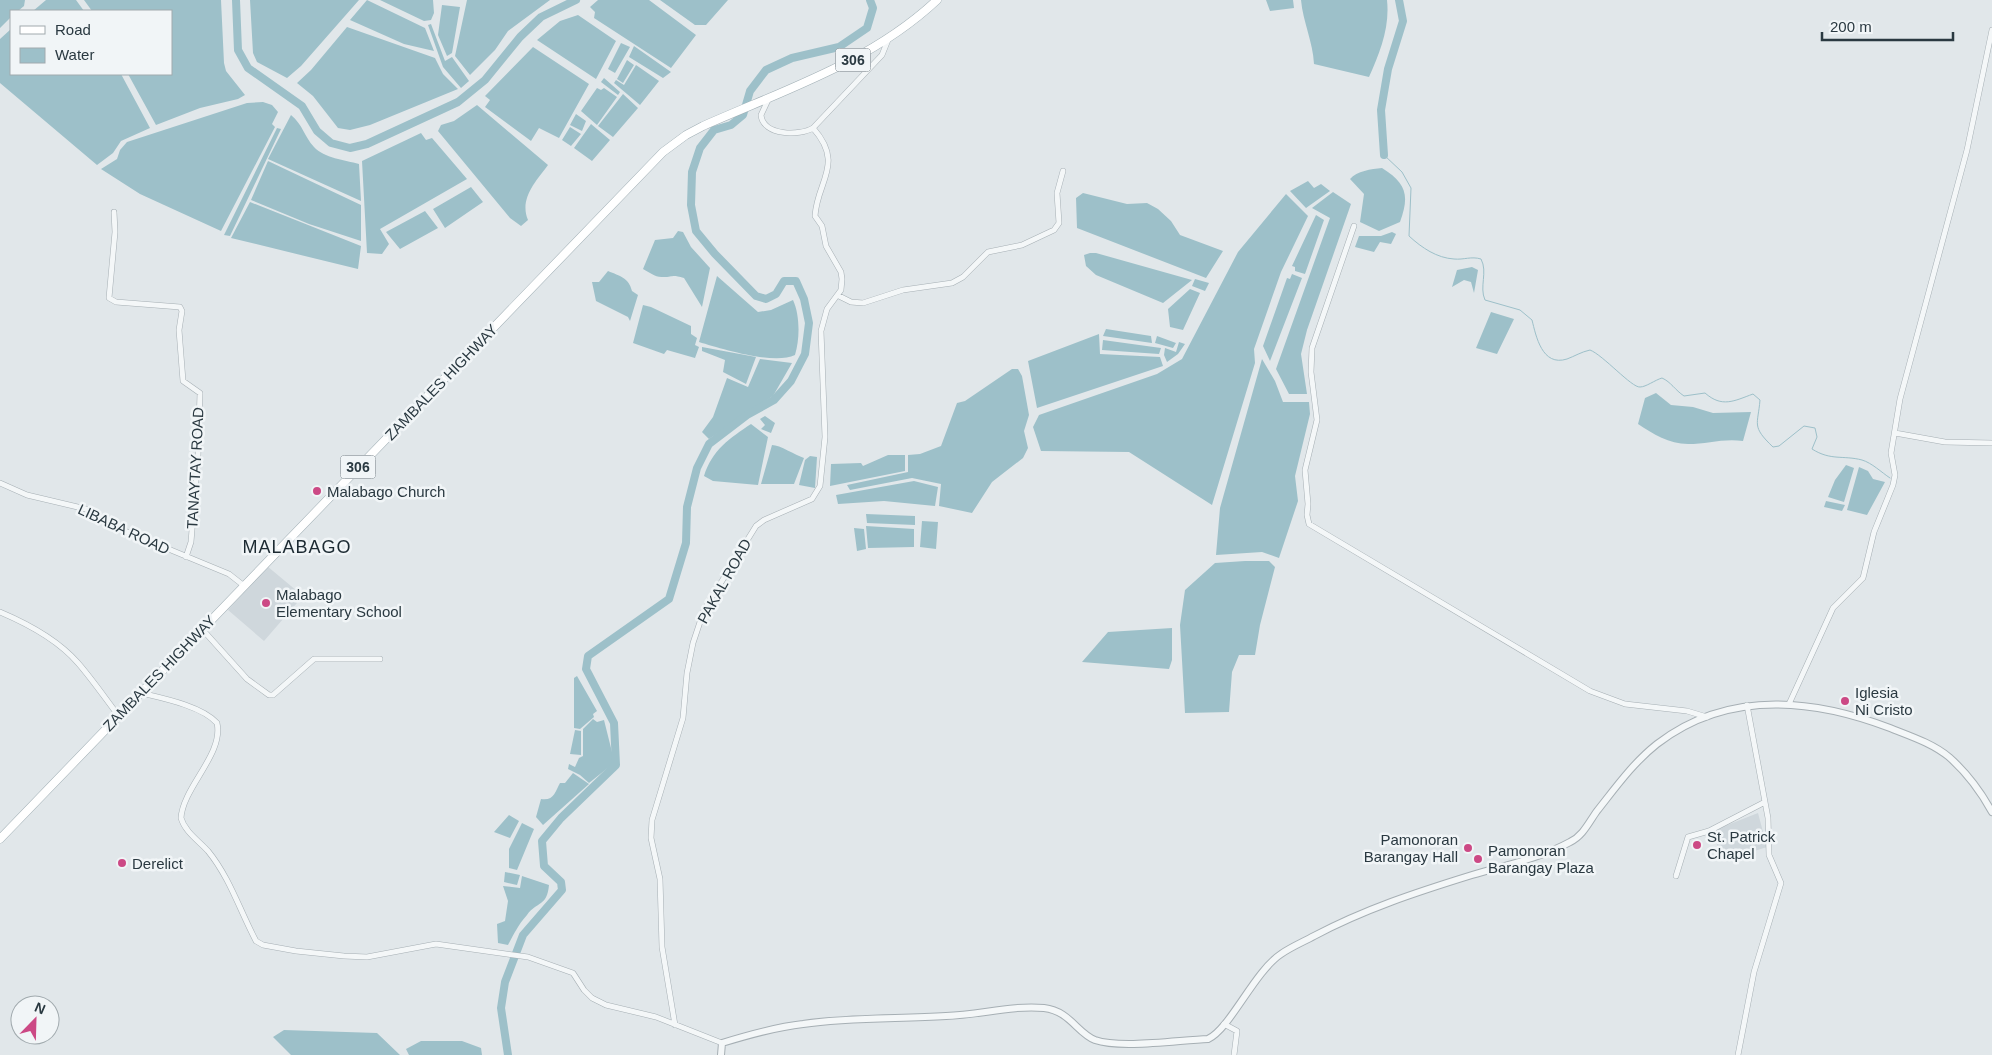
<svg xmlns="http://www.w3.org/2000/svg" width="1992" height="1055" font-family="Helvetica,sans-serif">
  <rect width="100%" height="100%" fill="#e1e7ea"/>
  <path fill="#cfd7dc" d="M267 566 303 596 264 641 228 610Z
    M1758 813 1767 847 1723 861 1712 831Z"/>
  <path fill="#9dc0c9" d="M0 0H25L24 6 18 11H11V17L0 28Z
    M46 0H76L84 11H33Z
    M84 0H221L224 63 226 71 245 95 238 99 200 108 156 125 128 74H171V11H92Z
    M250 0H359L301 66 287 78 257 62 253 53Z
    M367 0 425 28 434 51 404 44 350 20Z
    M380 0H433L434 13 431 20 424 21Z
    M467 0H550L508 31 495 50 470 75 455 56Z
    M598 0H649L696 35 671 68 594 18 595 12 590 7Z
    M660 0H728L706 25H695Z
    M1266 0H1293L1294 8 1270 11Z
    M1301 0H1387C1390 27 1380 53 1369 77L1314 64C1313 42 1303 22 1301 0Z
    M442 5 460 7 452 53 447 56 438 35Z
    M578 15 616 41 596 79 537 40 560 21Z
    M431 24 445 61 452 57 469 81 461 88 443 67 428 25Z
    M347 27 435 58 443 74 458 89 370 125 350 130 338 128 313 96 297 83 311 70Z
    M11 29V74H121L150 128 121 141 113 153 97 165 0 83V39Z
    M621 43 630 47 615 73 608 69Z
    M634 46 671 72 663 78 629 57Z
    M533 47 589 84 559 138 539 128 531 141 485 107 490 100 485 96Z
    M627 60 634 65 623 83 617 79Z
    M636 65 659 81 640 105 614 83 616 80 624 85Z
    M604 78 620 92 618 95 601 82Z
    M597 88 601 90 604 88 617 97 597 125 581 111Z
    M623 94 638 108 613 137 598 126Z
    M263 102 272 105 278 112 272 124 275 127 221 231 140 194 101 169 117 159 120 150 127 142 247 103Z
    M477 105 548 165C536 181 519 199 528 220L521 226 510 218 438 131 441 125 454 121Z
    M576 114 586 121 582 131 570 125Z
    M291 115C303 125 304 136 314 147 324 158 345 160 359 164L361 201 268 159Z
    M591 124 610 140 592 161 574 148Z
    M570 127 581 134 571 146 562 140Z
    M277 128 281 129 230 236 224 235Z
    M421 133 426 140 432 138 467 179 380 229 389 244 382 254 367 253 362 161Z
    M268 161 361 205V241L309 224 251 200Z
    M1382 168C1406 183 1410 195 1400 222L1379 231 1360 222 1364 194 1350 179C1357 171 1371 169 1382 168Z
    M1308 181 1314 188 1321 184 1330 191 1306 208 1290 191Z
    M471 187 483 202 445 228 433 209Z
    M1333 192 1351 204 1307 330 1301 354 1307 394H1289L1276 369 1330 218 1312 208Z
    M1083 193 1127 204 1147 203 1158 209 1171 221 1180 235 1223 251 1206 278 1077 228 1076 198Z
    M1286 194 1308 216 1281 272 1254 349 1255 363 1212 505 1129 452 1041 451 1033 427 1039 415 1157 374 1182 359 1238 252Z
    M250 202 361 246 358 269 231 238Z
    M425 211 438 228 400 249 386 232Z
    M1316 215 1324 220 1305 274 1295 271V267L1292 266Z
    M678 231 683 232 691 247 710 268 702 307 684 278C671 274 674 277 663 277 656 278 649 272 643 269L655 240 673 238Z
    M1392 232 1396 234 1391 244 1380 242 1374 252 1355 247 1359 236H1381Z
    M1090 253H1096L1192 280 1163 303 1096 275 1086 266 1084 255Z
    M1472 267 1478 270 1474 293 1471 282 1464 280 1452 287 1457 270Z
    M608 271C620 276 629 278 632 291L638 295 630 321 628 317 596 301 592 282H599Z
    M1292 274 1302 278 1270 361 1263 346 1287 278 1290 279Z
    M717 276 758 312 771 310 793 300C800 315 800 339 795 355 774 365 722 349 699 342Z
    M1195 279 1209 283 1205 291 1192 286Z
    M1190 289 1200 293 1183 330 1170 327 1168 309Z
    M643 305 651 307 691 326V334L697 338 695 345 699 347 695 358 667 350 664 354 633 343Z
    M1491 312 1514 319 1497 354 1476 348Z
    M1106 329 1151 336 1152 343 1103 336Z
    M1099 334 1100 354 1160 357 1163 366 1037 408 1028 361Z
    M1157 336 1176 343 1173 348 1155 343Z
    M1103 340 1161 348 1159 354 1102 350Z
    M1179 342 1185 344 1178 354 1167 362 1164 355 1165 348 1176 352Z
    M702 347 756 357 746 384 723 372 725 360 702 351Z
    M760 359 792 363 773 396 709 439 702 432 713 417 727 378 748 387Z
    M1262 359 1275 381 1283 402H1309L1310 414 1295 476 1298 501 1279 558 1262 552 1216 555 1220 508Z
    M1012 369H1018L1022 376 1029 415 1024 431 1028 448 1023 458 992 482 972 513 939 506 941 484 912 478 850 490 847 485 908 472V455L920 454 941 446 957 403 965 401Z
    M1656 393 1671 405 1693 407 1713 413 1751 412 1743 441C1724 438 1707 444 1688 444 1669 444 1653 434 1638 424L1645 398Z
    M765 416 775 423 771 433 761 429 765 425 760 419Z
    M751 424 768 437 758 485 713 481 704 476C712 450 730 438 751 424Z
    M772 445C780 445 795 455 804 458L794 484H761Z
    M888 455H905V471L830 486 831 464 861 463 863 466Z
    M810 456 817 457 815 488 799 485 805 460Z
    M1846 465 1854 468 1844 502 1828 497 1835 480Z
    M1859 467 1868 471 1873 479 1885 482 1867 515 1847 510Z
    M914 481 938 487 935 506 884 501 838 504 836 495Z
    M1826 501 1845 505 1842 511 1824 507Z
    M866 514 915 516V525L867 523Z
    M922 521 938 522 936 549 920 547Z
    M866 526 914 529V547L868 548Z
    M854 528 864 529 866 549 857 551Z
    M1245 561H1269L1275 567 1260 625 1255 655H1239L1232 672 1229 712 1185 713 1180 625 1185 590 1215 563Z
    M1172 628V660L1169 669 1082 662 1108 632Z
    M577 676 597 711 593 714 594 717 580 729 574 728V678Z
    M593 719 597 722 604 720 614 760V763L589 783 580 775 568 769 569 764 575 767 579 758 583 756V729Z
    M575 730 581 731V755L570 754Z
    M573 773 589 784 543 825 536 817 541 799C554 801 555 792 560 783H565Z
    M509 815 519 821 510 838 494 832Z
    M522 823 534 829 517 870 509 868V849Z
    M505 872 520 875 517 885 504 882Z
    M522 876 549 885C547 907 537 901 527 915 518 925 514 934 508 945L498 943 497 924 505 921 508 901 503 886 520 888Z
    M284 1030 377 1033 400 1055H291L273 1037Z
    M421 1041H462L481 1048 482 1055H409L406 1049Z"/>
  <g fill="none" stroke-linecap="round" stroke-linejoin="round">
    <path stroke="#9dc0c9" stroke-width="1" d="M1384 155 1402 172 1411 188 1409 236C1422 248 1437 258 1454 259 1464 260 1471 256 1481 259 1488 272 1479 287 1485 300L1520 310 1532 320C1536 336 1542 367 1567 359 1575 356 1581 352 1590 350 1603 355 1632 388 1640 387 1646 387 1655 380 1662 378 1671 382 1675 390 1684 396L1705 393C1722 408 1734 401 1753 394L1760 400C1758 425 1751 426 1773 447L1779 446 1804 426 1815 428 1817 437 1812 449C1831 461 1843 455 1862 460 1872 463 1881 472 1890 478"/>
    <path stroke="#9dc0c9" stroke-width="8" d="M236 0 238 50 248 68 302 106 317 131 331 143 350 148 367 144 458 102 485 80 520 37 541 17 576 0
      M1384 155 1381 110 1388 69 1403 21 1399 0
      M508 1055 501 1008 505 982 523 935 562 890 561 882 544 866 542 841 561 818 616 765 614 723 586 669 588 656 669 599 686 543 687 507 697 468 709 444 747 415 774 400 791 381 805 354 809 323 804 299 796 281H784L776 294 766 299 756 296 715 254 696 231 691 205 692 172 700 148 714 130 731 125 743 115 750 91 766 70 792 58 839 47 867 28 873 8 870 0"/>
    <g stroke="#a6afb4" stroke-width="6">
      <path id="minor" d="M769 98 761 115C763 136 800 136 813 128L882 55 888 40
        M114 212 115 232 109 298 116 302 180 307 182 311 179 330 183 381 200 393 198 456 191 542 186 557
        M1354 226 1312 348 1311 372 1317 420 1305 470 1308 504 1307 515 1309 524 1590 691 1625 704 1687 711 1707 717
        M839 296 851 302 863 303 903 290 952 283 963 277 988 252 1022 245 1054 230 1059 223 1057 193 1063 171
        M1895 433 1945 442 1992 443
        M0 483 27 495 86 509 120 529 229 574 243 585
        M0 612C26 623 59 641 78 663 92 679 105 698 118 715
        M202 629 247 679 269 695H273L314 659H380
        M141 693C162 698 202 706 217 723 224 754 183 787 181 818 185 832 199 841 208 851 230 878 240 911 256 941L263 945 296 951 344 956 367 957 436 944 528 957 573 973 584 990 592 998 606 1005 656 1017 722 1043
        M1789 704 1833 608 1863 578 1874 532 1893 485 1895 475 1891 453 1900 399 1967 150 1992 30
        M1676 876 1688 837 1709 831 1765 802
        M1224 1024 1237 1031 1234 1055
        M675 1025 662 947 660 879 651 838 652 820 683 718 687 673 693 643 704 610 756 526 764 520 812 499 820 486 825 437 821 331 827 309 841 290 842 279 841 272 826 246 822 226 815 216C817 181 845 164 813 128
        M1738 1055 1754 972 1781 883 1769 855 1768 818 1747 705"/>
    </g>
    <g stroke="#a6afb4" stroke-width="8">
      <path id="tertiary" d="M721 1055 722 1043C748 1035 775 1027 803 1024 850 1017 899 1019 946 1016 980 1015 1011 1005 1044 1008 1070 1011 1077 1033 1095 1040 1121 1049 1179 1040 1208 1039 1230 1029 1254 972 1281 954 1291 947 1303 942 1314 936 1365 909 1417 892 1472 875 1505 865 1539 859 1570 842 1583 836 1589 822 1597 811 1616 787 1633 763 1657 744 1727 690 1811 698 1890 728 1910 736 1932 743 1949 757 1966 772 1981 792 1992 812"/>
    </g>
    <g stroke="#a1afb5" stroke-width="9">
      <path id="primary" d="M0 839 663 152 686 135 703 126C784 90 871 62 937 0"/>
    </g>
    <use href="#minor" stroke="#f4f7f8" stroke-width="5"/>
    <use href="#tertiary" stroke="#f4f7f8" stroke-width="6"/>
    <use href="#primary" stroke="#fff" stroke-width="8"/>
  </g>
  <g fill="#cc4985" stroke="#f1f5f7" stroke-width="2">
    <circle cx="317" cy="491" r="5"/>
    <circle cx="266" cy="603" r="5"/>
    <circle cx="1845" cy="701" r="5"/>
    <circle cx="1697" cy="845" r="5"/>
    <circle cx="1468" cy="848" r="5"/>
    <circle cx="1478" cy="859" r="5"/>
    <circle cx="122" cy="863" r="5"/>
  </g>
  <g text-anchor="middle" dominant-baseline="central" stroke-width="5" stroke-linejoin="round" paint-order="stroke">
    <g fill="#f1f5f7" stroke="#667178" stroke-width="1">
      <rect x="835.5" y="48.5" width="35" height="23" rx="4"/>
      <rect x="340.5" y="455.5" width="35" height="23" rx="4"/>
    </g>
    <g font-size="14" font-weight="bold" fill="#2a3941">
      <text x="853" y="60">306</text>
      <text x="358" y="467">306</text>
    </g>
    <g font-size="15" fill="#2a3941" stroke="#f1f5f7">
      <text transform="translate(441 382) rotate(-46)">ZAMBALES HIGHWAY</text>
      <text transform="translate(195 468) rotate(-87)">TANAYTAY ROAD</text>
      <text transform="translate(124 529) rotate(25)">LIBABA ROAD</text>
      <text transform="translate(724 581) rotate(-61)">PAKAL ROAD</text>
      <text transform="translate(159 673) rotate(-46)">ZAMBALES HIGHWAY</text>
    </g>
    <g font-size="15" fill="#2a3941" stroke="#f1f5f7" text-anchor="start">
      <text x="327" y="491">Malabago Church</text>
      <text x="276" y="594">Malabago<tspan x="276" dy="17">Elementary School</tspan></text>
      <text x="1855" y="692">Iglesia<tspan x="1855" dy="17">Ni Cristo</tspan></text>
      <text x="1707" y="836">St. Patrick<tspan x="1707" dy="17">Chapel</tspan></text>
      <text x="1458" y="839" text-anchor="end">Pamonoran<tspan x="1458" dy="17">Barangay Hall</tspan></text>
      <text x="1488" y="850">Pamonoran<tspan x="1488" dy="17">Barangay Plaza</tspan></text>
      <text x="132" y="863">Derelict</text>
    </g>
    <g font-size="18" letter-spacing="1" fill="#1c2a32" stroke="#f1f5f7">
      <text x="297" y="547">MALABAGO</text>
    </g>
  </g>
  <rect x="10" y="10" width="162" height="65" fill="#f1f5f7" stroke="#a1aaae"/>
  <rect x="20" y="26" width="25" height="8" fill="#ffffff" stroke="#a1aaae"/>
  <text x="55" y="35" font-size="15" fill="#2a3941">Road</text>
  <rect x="20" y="48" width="25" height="15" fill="#9dc0c9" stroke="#a1aaae"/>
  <text x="55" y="60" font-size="15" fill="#2a3941">Water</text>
  <g transform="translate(35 1020) rotate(23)"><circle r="24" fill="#f1f5f7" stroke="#a1aaae"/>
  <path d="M0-4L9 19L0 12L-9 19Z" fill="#cc4985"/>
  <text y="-8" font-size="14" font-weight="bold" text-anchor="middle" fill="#2a3941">N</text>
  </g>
  <path d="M1822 32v8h131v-8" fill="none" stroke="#2a3941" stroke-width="2.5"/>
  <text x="1830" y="32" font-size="15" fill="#2a3941" stroke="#f1f5f7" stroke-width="4" paint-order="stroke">200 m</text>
</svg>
